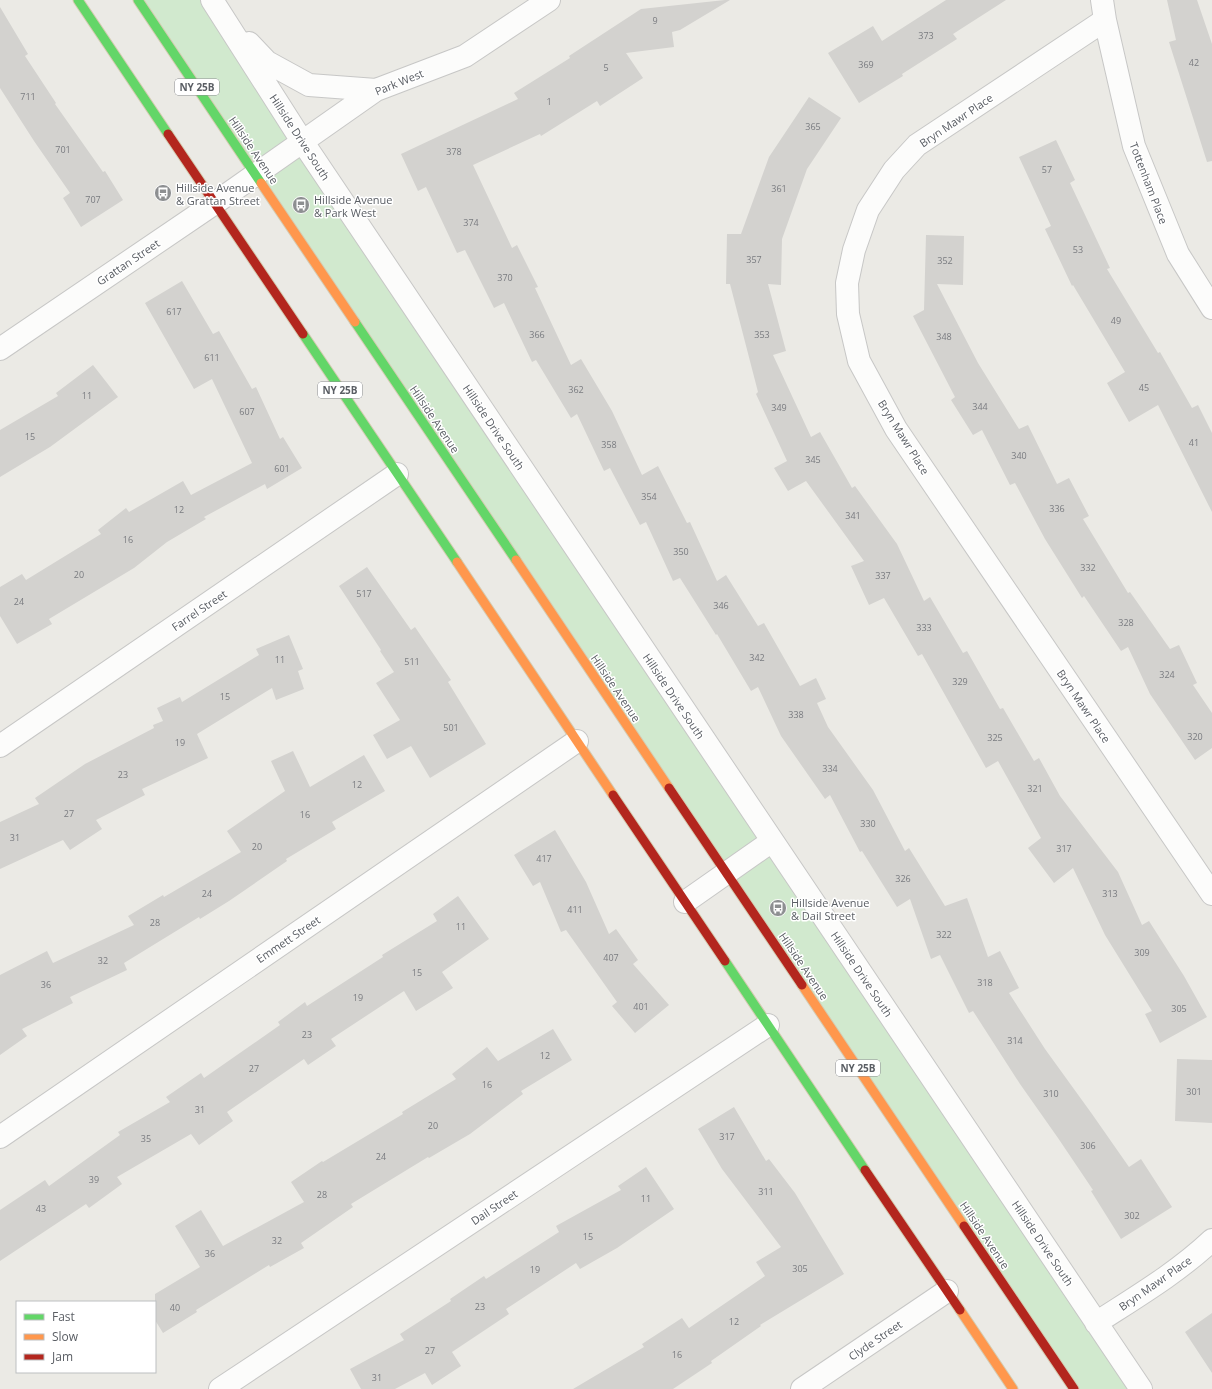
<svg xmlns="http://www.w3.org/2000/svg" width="1212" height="1389" font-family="'Open Sans',sans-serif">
  <rect width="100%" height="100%" fill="#ebeae5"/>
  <path fill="#d1e9ce" d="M138 0H212L1141 1389H1074Z"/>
  <path fill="#d3d2cf" d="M725 0H730L680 30 672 32 674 47 626 53 643 78 600 106 597 101 541 136 540 134 473 165 512 248 517 245 538 287 535 288 571 365 581 359 612 411 642 475 658 466 687 523 690 522 717 581 726 575 758 626 764 623 800 686 816 678 826 699 817 703 828 727 873 790 905 851 909 848 945 906 967 898 988 957 1000 951 1019 988 1009 993 1045 1049 1092 1114 1129 1167 1141 1159 1172 1207 1121 1239 1091 1191 1093 1190 1058 1138 1020 1084 973 1011 969 1013 940 955 931 959 910 899 897 907 862 851 860 852 830 795 825 799 781 736 758 687 751 691 717 634 716 635 680 578 673 581 646 522 640 525 610 468 604 471 577 414 571 418 536 360 532 362 504 303 494 308 465 250 457 253 426 187 418 191 401 154 518 99 514 93 570 58 569 56 641 9Z
    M946 0H1006L953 34 957 39 902 74 903 76 859 103 828 53 873 26 882 41Z
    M1167 0H1197L1212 44V161L1207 162 1169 42 1176 40Z
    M0 7 28 54 25 56 56 103 55 104 103 172 105 171 123 200 81 227 63 198 70 193 34 141 0 88Z
    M809 97 841 118 807 169 782 239 781 285 768 284 786 351 773 355 811 437 820 432 852 488 855 486 897 544 924 601 930 597 963 653 967 651 1000 709 1003 708 1034 761 1039 758 1060 796 1118 872 1142 925 1149 921 1184 976 1207 1017 1160 1043 1145 1014 1152 1011 1105 935 1073 868 1054 883 1028 848 1041 838 998 761 986 768 922 654 918 656 884 598 869 605 851 566 864 561 806 481 788 491 774 468 787 461 756 394 758 392 730 284H726L727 234H741L769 157Z
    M1056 140 1075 180 1070 183 1110 268 1107 269 1158 353 1160 352 1192 408 1198 405 1212 433V512L1158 405 1129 422 1107 383 1125 372 1073 285 1072 286 1045 229 1051 226 1019 157Z
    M926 235 964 236 963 285 937 284 978 363 1019 429 1028 425 1057 484 1069 478 1089 516 1083 519 1128 593 1130 592 1170 649 1179 645 1197 683 1193 685 1212 713V748L1195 760 1150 694 1128 647 1121 651 1084 596 1082 598 1045 539 1015 483 1010 485 982 430 973 435 951 400 955 397 913 316 924 310Z
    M182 281 213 334 219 331 252 389 256 387 280 439 283 437 302 468 267 489 265 484 204 517 206 519 167 542 134 568 49 619 52 624 17 644 0 616V587L22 574 26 580 101 534 98 530 126 508 129 512 183 481 191 495 252 463 212 379 194 389 145 303Z
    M93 365 118 397 50 447 0 477V430L58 396 56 393Z
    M367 567 411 630 415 627 451 680 448 682 486 744 430 778 411 746 387 759 373 735 400 720 376 683 394 672 380 651 381 650 339 586Z
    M289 635 303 669 298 671 304 689 276 700 272 688 197 734 208 758 142 789 145 795 96 820 102 829 70 850 63 840 0 869V822L39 804 35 798 85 764 154 728 153 725 163 721 157 708 180 697 182 702 259 655 256 649Z
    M293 751 310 787 364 755 385 791 332 822 336 829 286 859 287 861 229 901 200 919 199 917 124 963 127 970 70 997 73 1003 22 1029 27 1036 0 1055V975L47 951 53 963 134 925 128 916 163 895 164 897 241 852 227 831 285 791 271 761Z
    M555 830 586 882 609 934 616 929 638 960 633 964 669 1005 635 1033 612 1006 617 1002 566 930 561 932 540 882 533 886 514 855Z
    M458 896 489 939 442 972 453 988 416 1011 404 991 331 1039 336 1046 308 1065 304 1059 227 1112 233 1121 199 1145 191 1134 117 1177 122 1184 89 1208 86 1204 0 1261V1210L45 1180 49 1186 120 1135 118 1132 170 1102 166 1097 201 1073 204 1078 280 1025 278 1022 305 1002 307 1006 383 957 382 955 437 921 433 914Z
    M553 1029 572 1060 521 1091 523 1094 470 1134 429 1158 428 1157 351 1204 353 1207 301 1243 304 1248 270 1267 269 1265 196 1310 197 1312 163 1333 155 1320V1294L200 1267 175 1226 201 1210 223 1246 304 1202 291 1182 322 1161 323 1162 403 1114 402 1112 456 1079 452 1074 487 1047 498 1061Z
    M1177 1059 1212 1060V1123L1175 1121Z
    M734 1107 766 1161 769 1159 795 1193 844 1274 760 1325 761 1326 711 1361 712 1363 673 1389H573L644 1347 642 1344 682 1318 689 1328 765 1276 756 1262 781 1247 722 1169 698 1129Z
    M646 1167 674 1209 617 1248 580 1269 576 1263 506 1309 509 1314 452 1352 461 1366 432 1385 425 1373 395 1389H361L350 1369 404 1340 400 1334 451 1301 450 1299 484 1276 486 1279 559 1232 556 1226 621 1190 618 1186Z
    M1212 1313V1373L1185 1332Z"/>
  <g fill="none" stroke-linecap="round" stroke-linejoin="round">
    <g stroke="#c7c7c6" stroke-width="24">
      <path id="street" d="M212 0 302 141 1141 1389
        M1102 0 1105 20 1134 146 1178 254 1212 308
        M1105 20 917 145 894 170 868 210 854 250 847 283 848 314 859 361 896 429 1212 894
        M249 43 267 62 309 85 376 90
        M0 349 215 203 376 90 465 56 549 0
        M0 746 397 474
        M685 902 772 841
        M0 1137 577 741
        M1096 1323C1136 1297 1177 1273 1212 1240
        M220 1389 768 1025
        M802 1389 947 1291"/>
    </g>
    <g stroke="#d5cbb1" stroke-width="11">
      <path id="fast" d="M78 0 168 134
        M138 0 261 183
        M355 322 516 560
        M303 334 457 562
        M725 961 865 1170"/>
    </g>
    <g stroke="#d5cbb1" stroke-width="11">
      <path id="slow" d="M261 183 355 322
        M516 560 669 788
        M457 562 613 795
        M802 985 964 1226
        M960 1310 1013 1389"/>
    </g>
    <g stroke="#d5cbb1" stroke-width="11">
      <path id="jam" d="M168 134 303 334
        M669 788 802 985
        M613 795 725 961
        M865 1170 960 1310
        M964 1226 1074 1389"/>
    </g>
    <use href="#street" stroke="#fcfcfb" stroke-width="22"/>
    <use href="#fast" stroke="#63d668" stroke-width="9"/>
    <use href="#slow" stroke="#ff974d" stroke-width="9"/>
    <use href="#jam" stroke="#b3261e" stroke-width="9"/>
  </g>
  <defs>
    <g id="bus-disc" transform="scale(0.9)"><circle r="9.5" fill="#8d8f91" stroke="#fff"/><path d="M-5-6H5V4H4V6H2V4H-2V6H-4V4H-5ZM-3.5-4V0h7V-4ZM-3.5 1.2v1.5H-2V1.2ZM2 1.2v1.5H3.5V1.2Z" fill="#fff"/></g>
  </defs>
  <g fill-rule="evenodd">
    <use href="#bus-disc" x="163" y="193"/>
    <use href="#bus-disc" x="301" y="205"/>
    <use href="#bus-disc" x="778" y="908"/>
  </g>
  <g text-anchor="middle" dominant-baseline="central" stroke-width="3" stroke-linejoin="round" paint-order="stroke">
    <g font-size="9" fill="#7a7c80">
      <text x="655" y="20">9</text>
      <text x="926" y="35">373</text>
      <text x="1194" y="62">42</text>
      <text x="866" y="64">369</text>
      <text x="606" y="67">5</text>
      <text x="28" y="96">711</text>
      <text x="549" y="101">1</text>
      <text x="813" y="126">365</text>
      <text x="63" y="149">701</text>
      <text x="454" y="151">378</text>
      <text x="1047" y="169">57</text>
      <text x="779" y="188">361</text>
      <text x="93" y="199">707</text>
      <text x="471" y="222">374</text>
      <text x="1078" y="249">53</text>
      <text x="754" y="259">357</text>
      <text x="945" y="260">352</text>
      <text x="505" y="277">370</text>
      <text x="174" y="311">617</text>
      <text x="1116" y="320">49</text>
      <text x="537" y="334">366</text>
      <text x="762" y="334">353</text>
      <text x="944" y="336">348</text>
      <text x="212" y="357">611</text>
      <text x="1144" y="387">45</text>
      <text x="576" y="389">362</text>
      <text x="87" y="395">11</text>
      <text x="980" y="406">344</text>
      <text x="779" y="407">349</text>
      <text x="247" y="411">607</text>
      <text x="30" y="436">15</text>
      <text x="1194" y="442">41</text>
      <text x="609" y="444">358</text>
      <text x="1019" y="455">340</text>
      <text x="813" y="459">345</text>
      <text x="282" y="468">601</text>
      <text x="649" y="496">354</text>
      <text x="1057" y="508">336</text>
      <text x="179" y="509">12</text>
      <text x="853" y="515">341</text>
      <text x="128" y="539">16</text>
      <text x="681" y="551">350</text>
      <text x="1088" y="567">332</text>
      <text x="79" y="574">20</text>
      <text x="883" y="575">337</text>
      <text x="364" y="593">517</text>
      <text x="19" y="601">24</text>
      <text x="721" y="605">346</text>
      <text x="1126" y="622">328</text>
      <text x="924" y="627">333</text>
      <text x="757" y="657">342</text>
      <text x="280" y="659">11</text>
      <text x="412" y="661">511</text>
      <text x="1167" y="674">324</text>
      <text x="960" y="681">329</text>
      <text x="225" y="696">15</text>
      <text x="796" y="714">338</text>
      <text x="451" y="727">501</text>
      <text x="1195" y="736">320</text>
      <text x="995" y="737">325</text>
      <text x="180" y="742">19</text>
      <text x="830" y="768">334</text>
      <text x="123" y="774">23</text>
      <text x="357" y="784">12</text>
      <text x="1035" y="788">321</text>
      <text x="69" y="813">27</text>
      <text x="305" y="814">16</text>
      <text x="868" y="823">330</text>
      <text x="15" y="837">31</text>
      <text x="257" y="846">20</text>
      <text x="1064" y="848">317</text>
      <text x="544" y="858">417</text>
      <text x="903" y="878">326</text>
      <text x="207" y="893">24</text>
      <text x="1110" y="893">313</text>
      <text x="575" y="909">411</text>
      <text x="155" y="922">28</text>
      <text x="461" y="926">11</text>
      <text x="944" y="934">322</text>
      <text x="1142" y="952">309</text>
      <text x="611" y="957">407</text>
      <text x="103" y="960">32</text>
      <text x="417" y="972">15</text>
      <text x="985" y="982">318</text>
      <text x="46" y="984">36</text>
      <text x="358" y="997">19</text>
      <text x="641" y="1006">401</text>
      <text x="1179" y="1008">305</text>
      <text x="307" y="1034">23</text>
      <text x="1015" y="1040">314</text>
      <text x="545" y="1055">12</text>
      <text x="254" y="1068">27</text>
      <text x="487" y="1084">16</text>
      <text x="1194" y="1091">301</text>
      <text x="1051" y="1093">310</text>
      <text x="200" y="1109">31</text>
      <text x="433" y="1125">20</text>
      <text x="727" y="1136">317</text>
      <text x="146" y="1138">35</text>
      <text x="1088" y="1145">306</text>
      <text x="381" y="1156">24</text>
      <text x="94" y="1179">39</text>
      <text x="766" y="1191">311</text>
      <text x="322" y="1194">28</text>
      <text x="646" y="1198">11</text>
      <text x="41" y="1208">43</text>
      <text x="1132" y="1215">302</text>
      <text x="588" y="1236">15</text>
      <text x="277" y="1240">32</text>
      <text x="210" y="1253">36</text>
      <text x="800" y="1268">305</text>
      <text x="535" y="1269">19</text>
      <text x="480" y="1306">23</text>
      <text x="175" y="1307">40</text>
      <text x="734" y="1321">12</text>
      <text x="430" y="1350">27</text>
      <text x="677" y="1354">16</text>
      <text x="377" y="1377">31</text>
    </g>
    <g fill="#fff" stroke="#8c8e92" stroke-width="1">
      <rect x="175" y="79" width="44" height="16" rx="3"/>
      <rect x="318" y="382" width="44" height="16" rx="3"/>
      <rect x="836" y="1060" width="44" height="16" rx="3"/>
    </g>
    <g font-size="10" font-weight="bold" fill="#5a5e64">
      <text x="197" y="87">NY 25B</text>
      <text x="340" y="390">NY 25B</text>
      <text x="858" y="1068">NY 25B</text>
    </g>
    <g font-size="11" fill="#5a5e64" stroke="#fff">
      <text transform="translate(399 82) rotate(-22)">Park West</text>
      <text transform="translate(956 120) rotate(-34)">Bryn Mawr Place</text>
      <text transform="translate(300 137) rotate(57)">Hillside Drive South</text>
      <text transform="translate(254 150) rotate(56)">Hillside Avenue</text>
      <text transform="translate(1149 183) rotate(69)">Tottenham Place</text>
      <text transform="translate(128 262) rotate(-34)">Grattan Street</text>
      <text transform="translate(435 419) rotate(56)">Hillside Avenue</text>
      <text transform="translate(494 427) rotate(56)">Hillside Drive South</text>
      <text transform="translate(904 437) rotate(58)">Bryn Mawr Place</text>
      <text transform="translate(199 610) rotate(-34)">Farrel Street</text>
      <text transform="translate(616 688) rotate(56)">Hillside Avenue</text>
      <text transform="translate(674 696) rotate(56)">Hillside Drive South</text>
      <text transform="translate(1084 706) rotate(56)">Bryn Mawr Place</text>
      <text transform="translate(288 939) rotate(-34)">Emmett Street</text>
      <text transform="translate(804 966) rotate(56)">Hillside Avenue</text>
      <text transform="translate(862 974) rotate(56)">Hillside Drive South</text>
      <text transform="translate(494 1207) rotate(-34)">Dail Street</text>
      <text transform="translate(985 1235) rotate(56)">Hillside Avenue</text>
      <text transform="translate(1043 1243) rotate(56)">Hillside Drive South</text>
      <text transform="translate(1155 1283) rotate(-35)">Bryn Mawr Place</text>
      <text transform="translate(875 1340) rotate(-34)">Clyde Street</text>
    </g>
    <g font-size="11" fill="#5a5e64" stroke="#fff" text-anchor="start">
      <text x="176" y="187">Hillside Avenue<tspan x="176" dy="13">&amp; Grattan Street</tspan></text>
      <text x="314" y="199">Hillside Avenue<tspan x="314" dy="13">&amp; Park West</tspan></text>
      <text x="791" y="902">Hillside Avenue<tspan x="791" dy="13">&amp; Dail Street</tspan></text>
    </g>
  </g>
  <rect x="16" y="1301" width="140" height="72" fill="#ffffff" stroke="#bdbfc1"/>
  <rect x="24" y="1314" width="20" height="6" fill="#63d668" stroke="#bdbfc1"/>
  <text x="52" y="1321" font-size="12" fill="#5a5e64">Fast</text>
  <rect x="24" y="1334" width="20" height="6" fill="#ff974d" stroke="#bdbfc1"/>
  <text x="52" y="1341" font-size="12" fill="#5a5e64">Slow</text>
  <rect x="24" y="1354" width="20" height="6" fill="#b3261e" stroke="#bdbfc1"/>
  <text x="52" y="1361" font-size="12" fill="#5a5e64">Jam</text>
</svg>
